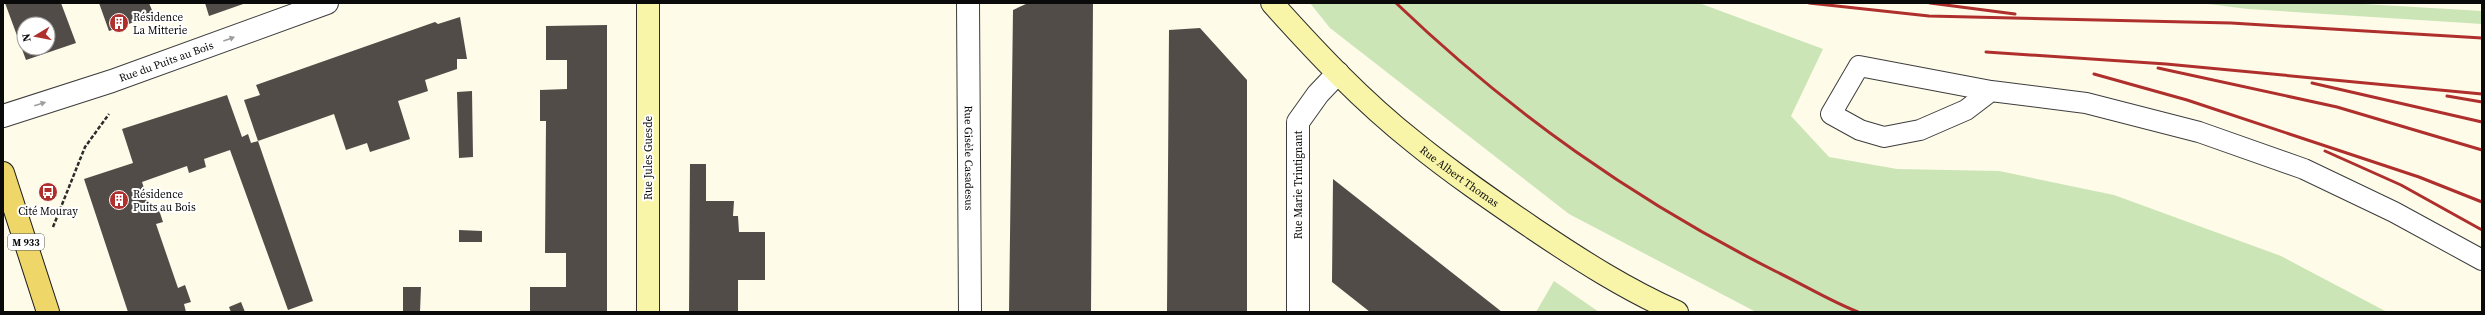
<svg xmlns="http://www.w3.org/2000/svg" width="2485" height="315" font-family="'Source Serif 4',serif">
  <rect width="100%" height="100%" fill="#fefbe9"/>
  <path fill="#cbe5b6" d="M1310 3H1699L1823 49 1791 116 1829 157 1897 169 1999 171 2114 195 2281 256 2387 312H1756L1569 214 1330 28Z
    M2200 3H2347L2482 11V24L2248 9Z
    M1554 281 1599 312H1536Z"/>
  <path fill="#524c48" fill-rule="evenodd" d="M5 3H61L76 43 26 60ZM24 24H48V48H24Z
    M99 3H149L154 15 109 31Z
    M205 3H246L209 16Z
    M1028 3H1093L1091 312H1009L1013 10Z
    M460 17 467 59H457V69L425 80 428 91 398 101 410 139 370 152 367 143 346 150 334 114 258 141 244 100 260 95 256 85 435 22 438 24Z
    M607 25V312H530V287H566V253H545L546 121H540V90L567 89V60H546V26Z
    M1200 28 1247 80V312H1167L1169 30Z
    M472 91 473 157 459 158 457 92Z
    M227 95 242 137 248 134 251 143 258 141 313 301 288 310 230 150 204 159 206 167 189 173 187 166 142 182 150 206 157 204 163 222 156 224 178 288 185 285 191 302 184 304 186 312H128L84 179 133 163 122 129Z
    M690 164H706V201H734L733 216H738L739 232H765V280H738V312H689Z
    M1333 179 1502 312H1370L1332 282Z
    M459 230 482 231V242H459Z
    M403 287H421L420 312H403Z
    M241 302 245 312H231L229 307Z"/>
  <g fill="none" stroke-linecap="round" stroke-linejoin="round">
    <g stroke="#3d3d3d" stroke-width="22">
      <path id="lane" d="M1991 91 1966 110 1920 130 1884 137 1860 130 1831 114 1859 66 1991 91 2086 103 2199 132 2304 169 2394 212 2482 260"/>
    </g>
    <g stroke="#3d3d3d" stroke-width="24">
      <g id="street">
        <path id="s1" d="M968 3 970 312"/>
        <path id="s2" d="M3 116 112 81 327 3"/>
        <path d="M1298 312V122L1318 94 1338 73"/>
      </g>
    </g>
    <g stroke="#2c2c2c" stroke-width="24">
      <g id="secondary">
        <path id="s3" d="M1272 3C1316 52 1362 101 1414 142 1452 173 1493 201 1534 229 1580 260 1627 290 1677 312"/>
        <path d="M648 312V3"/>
      </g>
    </g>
    <g stroke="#1b1b1b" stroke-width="24">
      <path id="primary" d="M3 173 48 312"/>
    </g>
    <path stroke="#2c2c2c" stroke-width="2.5" stroke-dasharray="4 2" stroke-linecap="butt" d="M53 227 85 147 109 114"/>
    <use href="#lane" stroke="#fff" stroke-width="20"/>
    <use href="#street" stroke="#fff" stroke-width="22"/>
    <use href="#secondary" stroke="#f9f5a8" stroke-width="22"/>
    <use href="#primary" stroke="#efd668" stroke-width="22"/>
    <path stroke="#af2f2d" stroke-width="3" d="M1396 3C1511 113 1634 200 1777 272 1804 285 1830 301 1858 312
      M1809 3 1929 16 2231 23 2482 38
      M1930 3 2015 14
      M1986 52 2166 64 2482 94
      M2158 68 2337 107 2482 150
      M2094 74 2187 100 2419 177 2482 202
      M2312 83 2482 122
      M2447 96 2482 102
      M2325 151 2401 185 2482 230"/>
  </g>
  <defs><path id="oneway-solid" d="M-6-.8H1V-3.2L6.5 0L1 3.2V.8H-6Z"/></defs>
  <g fill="#9d9d9d">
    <use href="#oneway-solid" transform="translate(229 39) rotate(-20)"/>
    <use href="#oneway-solid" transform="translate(40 104) rotate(-18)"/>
  </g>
  <defs>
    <g id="building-disc" transform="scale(1)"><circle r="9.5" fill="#af2f2d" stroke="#fff"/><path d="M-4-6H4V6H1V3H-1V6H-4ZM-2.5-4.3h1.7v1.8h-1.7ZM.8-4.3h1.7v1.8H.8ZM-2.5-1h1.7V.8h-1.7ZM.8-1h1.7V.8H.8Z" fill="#fff"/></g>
    <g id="bus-disc" transform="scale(1)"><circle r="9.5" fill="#af2f2d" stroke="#fff"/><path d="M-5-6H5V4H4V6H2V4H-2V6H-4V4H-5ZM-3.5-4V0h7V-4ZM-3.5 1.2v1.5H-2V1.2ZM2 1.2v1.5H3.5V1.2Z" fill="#fff"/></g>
  </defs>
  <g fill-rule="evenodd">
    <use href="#building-disc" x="119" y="23"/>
    <use href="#bus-disc" x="48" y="192"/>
    <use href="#building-disc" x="119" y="200"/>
  </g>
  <g text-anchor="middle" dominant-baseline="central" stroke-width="4" stroke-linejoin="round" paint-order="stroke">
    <rect fill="#fff" stroke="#545454" stroke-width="1" x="8" y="234" width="36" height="16" rx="3"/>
    <g font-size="10" font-weight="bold" fill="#0a0a0a">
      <text x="26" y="242">M 933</text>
    </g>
    <g font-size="11" fill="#0a0a0a" stroke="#fff" text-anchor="start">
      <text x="133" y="17">Résidence<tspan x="133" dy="13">La Mitterie</tspan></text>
      <text x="133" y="194">Résidence<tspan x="133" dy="13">Puits au Bois</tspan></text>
      <text x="48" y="211" text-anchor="middle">Cité Mouray</text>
    </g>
    <g font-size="11" fill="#0a0a0a" stroke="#fff">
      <text stroke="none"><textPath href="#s2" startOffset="172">Rue du Puits au Bois</textPath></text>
      <text transform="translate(648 158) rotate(-90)">Rue Jules Guesde</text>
      <text stroke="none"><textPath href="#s1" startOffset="155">Rue Gisèle Casadesus</textPath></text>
      <text stroke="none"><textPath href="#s3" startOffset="256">Rue Albert Thomas</textPath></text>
      <text transform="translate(1298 185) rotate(-90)">Rue Marie Trintignant</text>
    </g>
  </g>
  <rect width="2485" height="315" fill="none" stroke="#0a0a0a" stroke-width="8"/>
  <g transform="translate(36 36) rotate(260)"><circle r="19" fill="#ffffff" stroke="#9d9d9d"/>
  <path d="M0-3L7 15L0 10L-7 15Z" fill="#af2f2d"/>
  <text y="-6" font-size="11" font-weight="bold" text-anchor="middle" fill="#0a0a0a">N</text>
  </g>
</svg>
